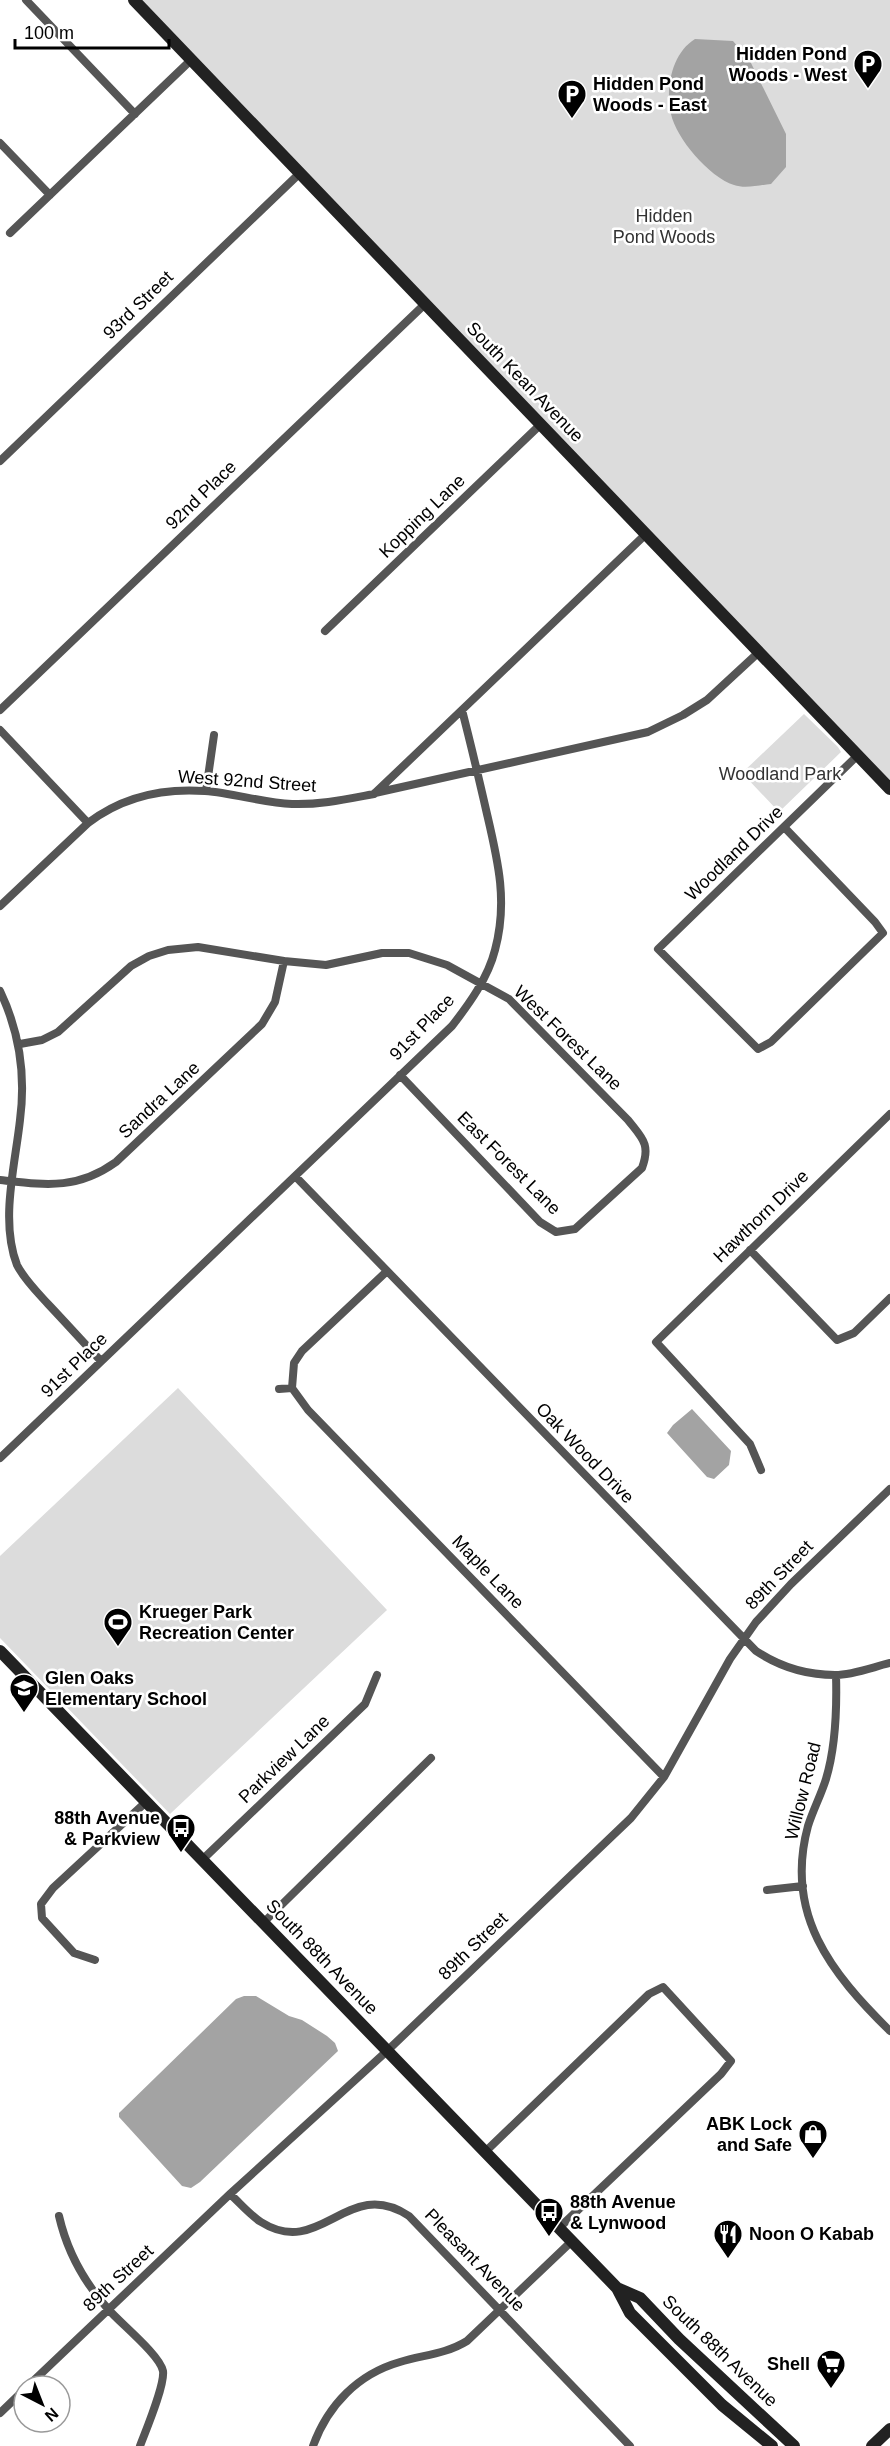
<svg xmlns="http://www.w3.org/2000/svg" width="890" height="2446" font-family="Helvetica,sans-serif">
  <rect width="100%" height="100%" fill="#fff"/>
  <path fill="#dcdcdc" d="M132 0H890V787Z
    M804 714 838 747 841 752 779 812 742 773Z
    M178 1388 387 1610 170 1814 0 1638V1556Z"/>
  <path fill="#a3a3a3" d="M695 39 733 41 750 61 786 134V167L771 184C760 185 745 189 734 185 709 177 676 138 671 114 665 88 672 53 695 39Z
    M692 1409 731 1451 729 1465 714 1479 707 1477 667 1433 673 1425Z
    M244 1996H256L289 2016 302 2020 327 2036 335 2043 338 2051 200 2182 191 2188 182 2186 119 2117V2113L236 1999Z"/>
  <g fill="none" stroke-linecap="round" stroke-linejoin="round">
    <path stroke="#555" stroke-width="8" d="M26 0 135 114
      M0 143 50 195
      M10 233 191 60
      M0 461 300 173
      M325 631 541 424
      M0 710 425 304
      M0 730 88 823
      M206 791 214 735
      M375 793 648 732 683 715 707 700 759 652
      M785 828 875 922 883 933 771 1042 758 1049 658 949 858 755
      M0 906 88 823C122 797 163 788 205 791 234 793 263 803 292 804 320 805 347 799 374 794L646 534
      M0 991C20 1033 26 1074 20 1120 15 1166 0 1221 17 1265 24 1279 37 1292 48 1304 66 1323 83 1342 101 1361
      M20 1044 42 1040 58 1032 131 966 149 956 168 950 198 947 284 961 326 965 382 953H409L447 965 509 999 628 1120C642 1138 651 1144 642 1168L575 1229 556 1232 540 1222 400 1075
      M295 1176 756 1651C780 1667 806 1675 835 1675 853 1675 873 1667 890 1663
      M0 1180C46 1185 77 1190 116 1162L262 1024 275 1002 284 961
      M750 1250 837 1340 854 1333 890 1298
      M292 1388 308 1410 664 1777
      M292 1388 294 1363 302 1351 386 1272
      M279 1389 292 1388
      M0 1458 452 1026C469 1004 488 978 495 950 508 902 498 861 487 814 479 779 471 745 462 710
      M761 1470 750 1444 656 1342 890 1114
      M836 1675C837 1710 836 1746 826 1779 821 1795 813 1810 808 1826 784 1914 831 1973 890 2031
      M202 1860 365 1704 377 1675
      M767 1890 803 1886
      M263 1923 431 1758
      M95 1960 74 1953 42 1918 41 1904 53 1888 146 1802
      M485 2152 649 1994 663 1987 731 2061 721 2074 559 2228
      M230 2194C240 2203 250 2215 261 2222 321 2260 347 2175 409 2216L630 2446
      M59 2216C67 2251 84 2282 108 2309 120 2323 160 2355 163 2371 165 2385 146 2430 140 2446
      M28 2386 230 2194 387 2051 631 1818 664 1777 730 1659 756 1622 791 1584 890 1489
      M0 2413 24 2390
      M313 2446C328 2405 358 2374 400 2362 423 2355 446 2354 467 2341L572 2241"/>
    <path stroke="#222" stroke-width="12" d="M134 0 890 789
      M0 1651 617 2288 630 2313 722 2405 772 2446
      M617 2288 640 2298 679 2339 794 2446
      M872 2446 890 2429"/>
  </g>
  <defs>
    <g id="parking-pin" transform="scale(1.5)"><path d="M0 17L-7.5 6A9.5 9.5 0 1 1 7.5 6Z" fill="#000" stroke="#fff"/><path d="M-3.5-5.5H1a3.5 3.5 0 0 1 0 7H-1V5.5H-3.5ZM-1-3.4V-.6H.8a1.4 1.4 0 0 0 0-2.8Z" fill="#fff"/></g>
    <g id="stadium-pin" transform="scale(1.5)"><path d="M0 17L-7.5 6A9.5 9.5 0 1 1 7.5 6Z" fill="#000" stroke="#fff"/><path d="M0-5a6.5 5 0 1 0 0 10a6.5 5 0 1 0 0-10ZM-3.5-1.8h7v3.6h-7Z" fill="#fff"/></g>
    <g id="school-pin" transform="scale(1.5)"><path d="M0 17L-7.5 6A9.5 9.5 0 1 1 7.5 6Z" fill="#000" stroke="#fff"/><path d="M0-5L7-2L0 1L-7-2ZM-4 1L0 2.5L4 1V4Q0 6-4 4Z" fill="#fff"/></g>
    <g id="bus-pin" transform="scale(1.5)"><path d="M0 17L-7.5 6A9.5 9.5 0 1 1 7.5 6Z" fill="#000" stroke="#fff"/><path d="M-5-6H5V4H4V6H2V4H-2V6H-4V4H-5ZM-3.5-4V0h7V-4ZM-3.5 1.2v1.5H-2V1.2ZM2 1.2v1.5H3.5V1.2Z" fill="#fff"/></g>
    <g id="shop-pin" transform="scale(1.5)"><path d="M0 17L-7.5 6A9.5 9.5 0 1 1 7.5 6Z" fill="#000" stroke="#fff"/><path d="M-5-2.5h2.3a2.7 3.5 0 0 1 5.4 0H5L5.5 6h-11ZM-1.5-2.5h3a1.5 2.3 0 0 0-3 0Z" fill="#fff"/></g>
    <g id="restaurant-pin" transform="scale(1.5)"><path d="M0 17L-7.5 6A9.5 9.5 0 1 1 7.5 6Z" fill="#000" stroke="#fff"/><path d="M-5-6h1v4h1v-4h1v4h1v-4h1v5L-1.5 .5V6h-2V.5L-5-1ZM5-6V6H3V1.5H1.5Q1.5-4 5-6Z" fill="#fff"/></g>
    <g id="supermarket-pin" transform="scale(1.5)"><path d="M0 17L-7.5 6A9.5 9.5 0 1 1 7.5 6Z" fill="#000" stroke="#fff"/><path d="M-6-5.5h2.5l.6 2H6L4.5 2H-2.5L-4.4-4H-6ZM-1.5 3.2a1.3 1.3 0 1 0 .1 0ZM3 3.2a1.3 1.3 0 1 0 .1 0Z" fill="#fff"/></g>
  </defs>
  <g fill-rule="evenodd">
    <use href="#parking-pin" x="868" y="64"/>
    <use href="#parking-pin" x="572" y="94"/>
    <use href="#stadium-pin" x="118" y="1622"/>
    <use href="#school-pin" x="24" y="1688"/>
    <use href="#bus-pin" x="181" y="1828"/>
    <use href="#shop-pin" x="813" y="2134"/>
    <use href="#bus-pin" x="549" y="2212"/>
    <use href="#restaurant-pin" x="728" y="2234"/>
    <use href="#supermarket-pin" x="831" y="2364"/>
  </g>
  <g text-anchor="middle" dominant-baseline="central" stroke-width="5" stroke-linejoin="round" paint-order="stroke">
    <g font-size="18" font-weight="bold" fill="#000" stroke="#fff" text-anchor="start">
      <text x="847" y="54" text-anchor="end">Hidden Pond<tspan x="847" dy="21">Woods - West</tspan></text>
      <text x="593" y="84">Hidden Pond<tspan x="593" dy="21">Woods - East</tspan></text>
      <text x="139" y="1612">Krueger Park<tspan x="139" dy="21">Recreation Center</tspan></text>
      <text x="45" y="1678">Glen Oaks<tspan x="45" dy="21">Elementary School</tspan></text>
      <text x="160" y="1818" text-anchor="end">88th Avenue<tspan x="160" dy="21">&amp; Parkview</tspan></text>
      <text x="792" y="2124" text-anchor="end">ABK Lock<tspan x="792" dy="21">and Safe</tspan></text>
      <text x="570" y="2202">88th Avenue<tspan x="570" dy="21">&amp; Lynwood</tspan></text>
      <text x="749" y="2234">Noon O Kabab</text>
      <text x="810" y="2364" text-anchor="end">Shell</text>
    </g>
    <g font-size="18" fill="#333" stroke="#fff">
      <text x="664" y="216">Hidden<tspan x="664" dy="21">Pond Woods</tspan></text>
      <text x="780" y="774">Woodland Park</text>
    </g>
    <g font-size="18" fill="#000" stroke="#fff">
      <text transform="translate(138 305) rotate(-44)">93rd Street</text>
      <text transform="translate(525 382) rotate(46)">South Kean Avenue</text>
      <text transform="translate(201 495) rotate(-44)">92nd Place</text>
      <text transform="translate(422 516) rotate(-44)">Kopping Lane</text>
      <text transform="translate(247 781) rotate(4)">West 92nd Street</text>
      <text transform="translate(734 853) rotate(-44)">Woodland Drive</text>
      <text transform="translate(422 1027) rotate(-46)">91st Place</text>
      <text transform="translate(568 1038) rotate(44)">West Forest Lane</text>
      <text transform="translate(159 1100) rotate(-43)">Sandra Lane</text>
      <text transform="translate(509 1163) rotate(45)">East Forest Lane</text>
      <text transform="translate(761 1216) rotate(-44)">Hawthorn Drive</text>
      <text transform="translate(74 1365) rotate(-44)">91st Place</text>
      <text transform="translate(585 1453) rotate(46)">Oak Wood Drive</text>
      <text transform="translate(488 1572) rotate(46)">Maple Lane</text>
      <text transform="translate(779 1575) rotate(-46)">89th Street</text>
      <text transform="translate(284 1759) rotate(-44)">Parkview Lane</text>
      <text transform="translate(803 1791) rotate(-76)">Willow Road</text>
      <text transform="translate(473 1946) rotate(-44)">89th Street</text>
      <text transform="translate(322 1957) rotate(46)">South 88th Avenue</text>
      <text transform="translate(475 2260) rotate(46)">Pleasant Avenue</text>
      <text transform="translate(118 2278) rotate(-43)">89th Street</text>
      <text transform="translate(720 2351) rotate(44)">South 88th Avenue</text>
    </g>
  </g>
  <g transform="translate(42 2404) rotate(138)"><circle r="28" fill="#ffffff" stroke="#999999" stroke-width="1.5"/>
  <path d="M0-4.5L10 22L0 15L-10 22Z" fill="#000000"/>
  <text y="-9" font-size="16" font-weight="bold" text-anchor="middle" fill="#000000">N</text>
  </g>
  <path d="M15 39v9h154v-9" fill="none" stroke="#000000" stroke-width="3"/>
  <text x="24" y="39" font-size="18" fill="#000000" stroke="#ffffff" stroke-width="4.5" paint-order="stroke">100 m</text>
</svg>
